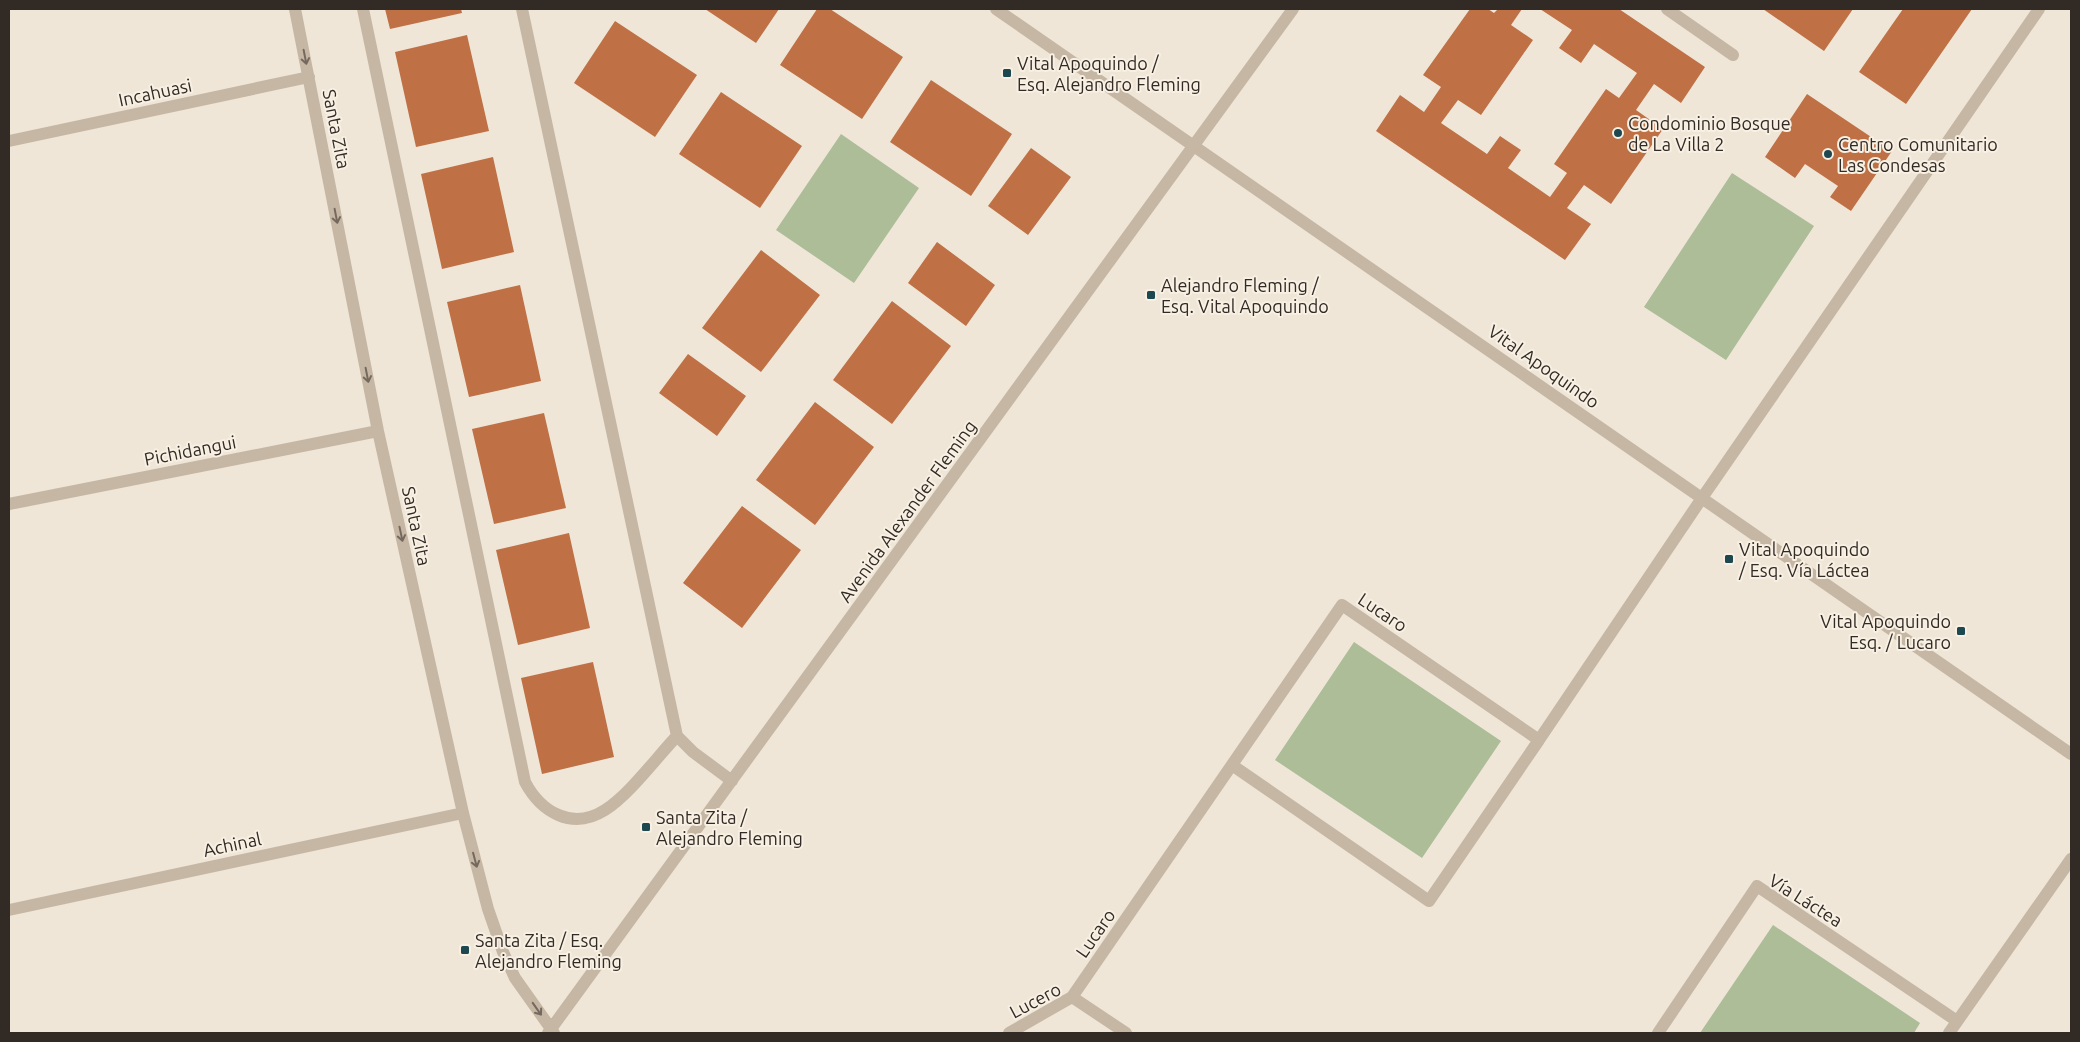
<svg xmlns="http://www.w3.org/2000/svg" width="2080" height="1042" font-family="Ubuntu,sans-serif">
  <rect width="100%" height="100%" fill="#efe6d7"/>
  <path fill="#acbd98" d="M841 134 919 188 854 283 776 230Z
    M1732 173 1814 226 1726 360 1644 307Z
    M1354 642 1501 741 1422 858 1275 760Z
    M1773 925 1920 1023 1914 1033H1700Z"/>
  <path fill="#bf7045" d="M385 9H461L462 13 390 29Z
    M705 9H779L756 43Z
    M817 9H830L903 57 862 119 780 65Z
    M1470 9H1488L1494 13 1498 9H1522L1511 25 1533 40 1481 115 1458 100 1441 123 1487 154 1500 136 1521 150 1508 168 1550 197 1567 173 1554 164 1606 89 1619 98 1637 73 1594 44 1581 63 1559 48 1572 30 1540 9H1619L1705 67 1681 103 1654 84 1636 110 1663 129 1611 204 1584 185 1567 208 1591 224 1565 260 1376 131 1400 95 1424 112 1441 87 1423 75Z
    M1763 9H1853L1824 51Z
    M1903 9H1972L1906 104 1859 72Z
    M615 21 697 75 655 137 574 83Z
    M467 35 489 131 416 147 395 52Z
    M931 80 1012 134 971 196 890 142Z
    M721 92 802 146 760 208 679 154Z
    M1807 94 1892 151 1851 211 1830 197 1838 186 1805 164 1795 178 1765 157Z
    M1031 148 1071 177 1028 235 988 206Z
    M493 157 514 252 442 269 421 174Z
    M937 242 995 285 966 326 908 283Z
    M761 250 820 295 761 372 702 328Z
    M520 285 541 381 469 397 447 302Z
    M892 301 951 346 892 424 833 380Z
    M688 354 746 396 717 436 659 393Z
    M815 402 874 447 815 525 756 480Z
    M544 413 566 508 494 524 472 429Z
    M742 506 801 550 742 628 683 583Z
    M569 533 590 628 518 645 496 550Z
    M593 662 614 757 542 774 521 678Z"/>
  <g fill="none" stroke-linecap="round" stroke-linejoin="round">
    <path stroke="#c6b7a4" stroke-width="12" d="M295 9 378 431 463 813 488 909 503 952 515 978 554 1033
      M363 9 525 782C541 812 572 831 605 810 629 795 656 758 677 736
      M522 9 677 736 693 752 732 781
      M996 9 2071 754
      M1667 9 1733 55
      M9 141 309 77
      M9 504 378 431
      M1232 765 1429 901 1539 740
      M9 910 463 813
      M1072 997 1126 1033
      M548 1033 1293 9
      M1009 1033 1072 997 1342 605 1539 740 1702 498 2039 9
      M1658 1033 1757 886 1957 1021
      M1949 1033 2071 859"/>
  </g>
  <defs><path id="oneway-shaft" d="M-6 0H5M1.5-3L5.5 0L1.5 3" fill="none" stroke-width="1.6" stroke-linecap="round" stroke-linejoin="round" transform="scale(1.25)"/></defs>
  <g stroke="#75695e">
    <use href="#oneway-shaft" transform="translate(305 57) rotate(79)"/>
    <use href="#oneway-shaft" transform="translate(336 216) rotate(79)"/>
    <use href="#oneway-shaft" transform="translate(367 375) rotate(79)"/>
    <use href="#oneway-shaft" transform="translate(401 534) rotate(78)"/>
    <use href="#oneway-shaft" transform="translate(475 860) rotate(75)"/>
    <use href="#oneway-shaft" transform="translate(537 1009) rotate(55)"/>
  </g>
  <g fill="#1d4850" stroke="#f7f0e3" stroke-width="2">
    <rect x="1002" y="68" width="10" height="10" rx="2.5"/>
    <circle cx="1618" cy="133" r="5"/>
    <circle cx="1828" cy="154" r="5"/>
    <rect x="1146" y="290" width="10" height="10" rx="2.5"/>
    <rect x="1724" y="554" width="10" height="10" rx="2.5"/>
    <rect x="1956" y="626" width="10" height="10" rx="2.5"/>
    <rect x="641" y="822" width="10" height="10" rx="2.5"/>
    <rect x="460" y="945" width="10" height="10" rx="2.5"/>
  </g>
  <g text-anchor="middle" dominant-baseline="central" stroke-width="4" stroke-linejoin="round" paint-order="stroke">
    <g font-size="18" fill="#322a25" stroke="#f7f0e3" text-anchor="start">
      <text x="1017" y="63">Vital Apoquindo /<tspan x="1017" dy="21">Esq. Alejandro Fleming</tspan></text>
      <text x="1628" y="123">Condominio Bosque<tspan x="1628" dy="21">de La Villa 2</tspan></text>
      <text x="1838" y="144">Centro Comunitario<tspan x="1838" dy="21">Las Condesas</tspan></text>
      <text x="1161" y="285">Alejandro Fleming /<tspan x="1161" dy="21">Esq. Vital Apoquindo</tspan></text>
      <text x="1739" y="549">Vital Apoquindo<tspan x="1739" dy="21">/ Esq. Vía Láctea</tspan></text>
      <text x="1951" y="621" text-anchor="end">Vital Apoquindo<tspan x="1951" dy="21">Esq. / Lucaro</tspan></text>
      <text x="656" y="817">Santa Zita /<tspan x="656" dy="21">Alejandro Fleming</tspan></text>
      <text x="475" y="940">Santa Zita / Esq.<tspan x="475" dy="21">Alejandro Fleming</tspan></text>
    </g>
    <g font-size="18" fill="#322a25" stroke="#f7f0e3">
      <text transform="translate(155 92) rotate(-12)">Incahuasi</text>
      <text transform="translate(337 129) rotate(79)">Santa Zita</text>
      <text transform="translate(1544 366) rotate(35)">Vital Apoquindo</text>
      <text transform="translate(190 450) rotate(-11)">Pichidangui</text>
      <text transform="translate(907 511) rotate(-54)">Avenida Alexander Fleming</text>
      <text transform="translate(417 526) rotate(78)">Santa Zita</text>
      <text transform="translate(1383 612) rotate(34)">Lucaro</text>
      <text transform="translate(232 844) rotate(-12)">Achinal</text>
      <text transform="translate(1806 900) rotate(32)">Vía Láctea</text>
      <text transform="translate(1095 933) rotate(-55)">Lucaro</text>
      <text transform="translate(1035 1000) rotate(-28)">Lucero</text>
    </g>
  </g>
  <rect width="2080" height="1042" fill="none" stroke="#322a25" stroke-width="20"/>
</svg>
